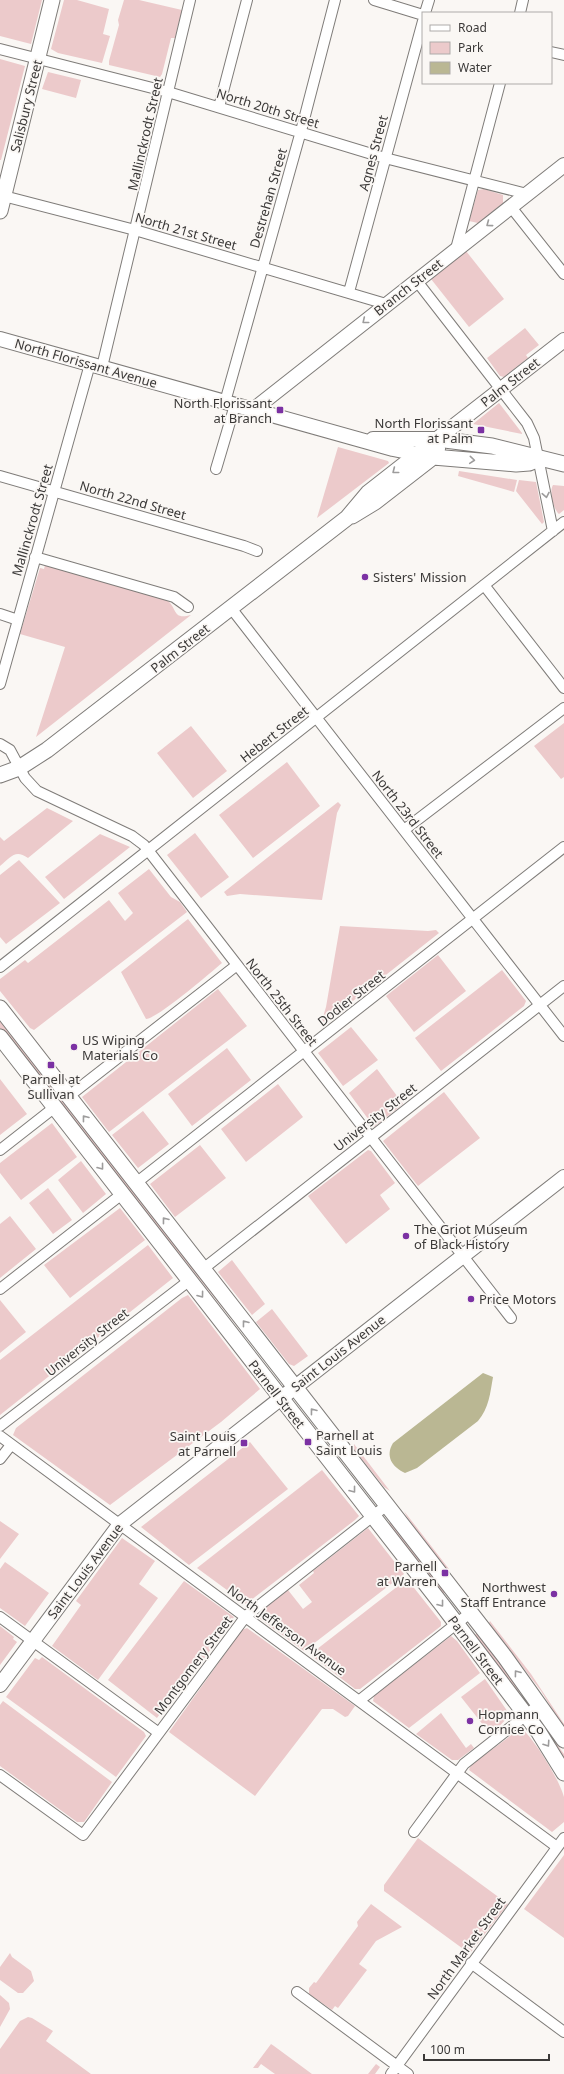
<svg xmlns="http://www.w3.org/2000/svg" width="564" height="2074" font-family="'Noto Sans',sans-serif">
  <rect width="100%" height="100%" fill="#faf7f4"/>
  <path fill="#eccacb" d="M0 0H42L31 44 0 36Z
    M64 0H77L109 9 103 34 110 36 102 63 58 53 51 49Z
    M124 0H139L182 10 175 38H171L162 74 160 77 109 65V61L119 25 118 20Z
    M0 59 25 66 1 160H0Z
    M48 72 81 80 76 98 42 89Z
    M484 189 503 195V203L478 223 469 221 478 190Z
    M466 251 504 299 469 327 431 279Z
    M525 328 539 345 526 355 528 358 504 377 500 376 487 358Z
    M499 403 522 433V434L473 424Z
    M338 447 388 461 389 463 317 518Z
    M459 471 517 480 514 492 458 476Z
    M519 480 536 482 544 522 542 524 516 491Z
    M553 485 564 486V510L559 514C553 509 549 491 553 485Z
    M45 565 167 600C178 609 172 620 191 615L36 737 65 647 20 634 40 568 44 569Z
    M564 723V777L561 779 534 746Z
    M191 726 227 771 193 798 157 753Z
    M287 762 320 806 253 858 219 815Z
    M338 802 341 805 337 813 322 900 240 894 227 896 224 892Z
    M47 808 73 821 28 858C15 849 11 857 0 866V837L4 841Z
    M195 833 229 877 201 898 167 855Z
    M100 834 130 847 64 899 45 877Z
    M19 860 60 903 6 944 0 937V875Z
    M149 869 171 897 180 902 187 912 34 1030 30 1028 0 991V979L25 960 28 963 109 900 125 921 133 913 118 893Z
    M188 919 222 963C210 973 157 1019 146 1019L121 972Z
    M340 926 428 931 436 930 439 933 325 1023 322 1020 326 1007Z
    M438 955 466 991 414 1032 386 996Z
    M502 970 526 1001 524 1006 441 1071 415 1038Z
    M218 989 247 1026 109 1132 82 1097Z
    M0 1015 244 1329 241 1331 0 1030Z
    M351 1027 378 1060 343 1086 318 1053Z
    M227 1048 251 1080 192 1126 168 1094Z
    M377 1069 403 1104 374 1127 349 1093Z
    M0 1079 27 1114 0 1135Z
    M278 1084 303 1117 246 1162 221 1129Z
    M444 1092 480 1138 418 1186 383 1141Z
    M143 1111 169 1144 138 1168 112 1135Z
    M52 1123 77 1157 21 1200 0 1173V1163Z
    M200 1145 226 1178 175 1217 150 1184Z
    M368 1150 371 1151 395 1183 380 1195 390 1209 346 1244 308 1196Z
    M81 1161 106 1194 83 1213 58 1180Z
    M48 1188 72 1220 53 1234 29 1203Z
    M120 1208 145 1240 70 1298 44 1265Z
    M10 1216 36 1249 0 1278V1224Z
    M148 1245 173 1278 0 1415V1360Z
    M232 1260 265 1304 252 1315 218 1272Z
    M188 1295 260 1389 221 1422 110 1505 13 1435 16 1428 182 1298Z
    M0 1300 26 1332 0 1353Z
    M272 1309 308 1356 294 1366 289 1364 256 1322Z
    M250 1442 288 1489 189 1565 141 1527Z
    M354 1444 390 1491 384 1487 353 1448Z
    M322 1470 359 1516 355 1520 246 1604 197 1568Z
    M404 1511 449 1569 444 1573 407 1517Z
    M0 1521 19 1534 0 1559Z
    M392 1521 447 1591 443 1594 388 1524Z
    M368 1528 404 1574 304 1651 259 1618V1613L288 1590 303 1609 312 1602 299 1585 314 1573 313 1571Z
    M122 1538 155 1561 139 1584 158 1598 98 1680 52 1646 81 1605 76 1601Z
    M5 1562 49 1593 25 1626 0 1608V1569Z
    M407 1579 441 1622V1626L360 1689H355L312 1656V1653Z
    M184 1581 234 1617 169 1707 166 1705 157 1718 108 1680Z
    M490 1621 531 1674 564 1724V1728L541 1691 489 1623Z
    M0 1626 14 1637 13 1639 17 1642 0 1665Z
    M247 1628 355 1706 348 1716 345 1717 333 1709H322L255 1796 169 1732 242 1630Z
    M479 1632 511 1676 523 1700 473 1636Z
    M451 1636 457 1641 480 1673 409 1728 373 1701 374 1696Z
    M42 1657 144 1732 146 1736 116 1777 6 1697 35 1658 39 1660Z
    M485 1679 510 1715 491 1735 461 1697Z
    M3 1701 112 1782 84 1822H77L0 1766V1705Z
    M441 1713 466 1748 471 1744 474 1748 458 1760H452L416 1734Z
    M543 1725 564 1754V1762Z
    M521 1728C534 1738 560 1781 564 1797 564 1804 564 1814 564 1822L552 1832 469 1770 471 1765Z
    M418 1838 508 1904 471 1952 466 1951 384 1891V1885Z
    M564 1855V1938L524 1909Z
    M371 1904 402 1927 376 1941 359 1964 367 1970 338 2008 335 2006 332 2010 309 1994V1988L314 1982 316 1983 358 1926 357 1922Z
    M10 1953 12 1957 31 1971 34 1981 23 1993H18L0 1980V1967Z
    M0 1995 9 2003 10 2009 0 2027Z
    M28 2017 32 2018 53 2031 46 2041 91 2074H0V2049L20 2021Z
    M271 2044 274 2046 312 2074H275L261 2064 258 2068H253Z
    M376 2064 380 2067 375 2074H368Z"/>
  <path fill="#bab793" d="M483 1373 493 1377C490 1394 489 1408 478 1421L417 1468 405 1473C392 1467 385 1456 393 1443Z"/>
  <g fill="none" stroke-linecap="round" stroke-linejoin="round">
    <g stroke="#7f7c79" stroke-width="12">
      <path id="street" d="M374 0 423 15
        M425 13 429 0
        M520 13 523 0
        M0 49 168 92 385 158 527 194
        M551 52 564 55
        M219 107 247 0
        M0 195 135 230 386 304
        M511 207 564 274
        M456 249 500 83
        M416 280 527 423 534 438 553 531
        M349 292 423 21
        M102 367 190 0
        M225 402 301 131 335 0
        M216 469 235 405
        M0 476 244 546 257 551
        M35 557 174 597 188 607
        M484 585 564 688
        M231 608 564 1036
        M0 614 18 620
        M0 684 90 364
        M0 744 10 750 25 778 37 791 132 836 144 845 511 1318
        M404 830 564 708
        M0 967 564 522
        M69 1096 237 965
        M0 1150 55 1107
        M136 1183 564 847
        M203 1269 564 986
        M0 1289 122 1194
        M0 1426 190 1280
        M0 1436 557 1847
        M0 1459 11 1445
        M0 1617 159 1733
        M360 1700 470 1613
        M0 1775 83 1835 246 1616 387 1505
        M414 1832 464 1764 540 1704
        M471 1963 564 2032
        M297 1992 408 2074
        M391 2074 564 1838"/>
    </g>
    <g stroke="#7f7c79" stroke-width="16">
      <path id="secondary" d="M0 339 393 449 433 457 438 449 437 439
        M253 410 564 165
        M373 439H437
        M437 439 564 340
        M0 1685 120 1524 564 1177"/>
    </g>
    <g stroke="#7f7c79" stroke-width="17">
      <path id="primary" d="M0 211 52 0
        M352 516 375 502 433 457 516 464 529 463 539 459
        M0 775 19 768 47 750 347 518 368 493 437 439 492 446 564 464
        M0 1008 505 1657 564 1740
        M0 1037 443 1606 538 1731 564 1773"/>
    </g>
    <use href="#street" stroke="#fff" stroke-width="10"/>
    <use href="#secondary" stroke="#fff" stroke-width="14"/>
    <use href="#primary" stroke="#fff" stroke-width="15"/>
  </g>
  <defs><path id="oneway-chevron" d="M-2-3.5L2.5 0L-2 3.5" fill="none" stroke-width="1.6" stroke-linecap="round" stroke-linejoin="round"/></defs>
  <g stroke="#9d9c9c">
    <use href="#oneway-chevron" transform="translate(489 224) rotate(143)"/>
    <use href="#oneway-chevron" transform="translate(365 321) rotate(141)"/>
    <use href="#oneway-chevron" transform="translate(472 460) rotate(5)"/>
    <use href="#oneway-chevron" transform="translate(395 471) rotate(142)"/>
    <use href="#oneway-chevron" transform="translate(546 495) rotate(79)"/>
    <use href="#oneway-chevron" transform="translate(85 1118) rotate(-128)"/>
    <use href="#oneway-chevron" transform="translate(101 1167) rotate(52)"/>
    <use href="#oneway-chevron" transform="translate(165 1220) rotate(-128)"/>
    <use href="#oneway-chevron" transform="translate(201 1295) rotate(53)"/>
    <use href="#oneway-chevron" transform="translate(245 1323) rotate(-128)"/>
    <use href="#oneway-chevron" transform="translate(313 1411) rotate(-128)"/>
    <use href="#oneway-chevron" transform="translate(353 1490) rotate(52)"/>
    <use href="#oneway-chevron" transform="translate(441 1604) rotate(52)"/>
    <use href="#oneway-chevron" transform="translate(517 1673) rotate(-127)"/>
    <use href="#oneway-chevron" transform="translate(547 1744) rotate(56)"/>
  </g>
  <g fill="#7b31a3" stroke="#faf7f4" stroke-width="1.5">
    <rect x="276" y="406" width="8" height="8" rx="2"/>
    <rect x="477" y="426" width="8" height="8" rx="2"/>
    <circle cx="365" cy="577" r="4"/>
    <circle cx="74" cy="1047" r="4"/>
    <rect x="47" y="1061" width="8" height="8" rx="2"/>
    <circle cx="406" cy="1236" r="4"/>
    <circle cx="471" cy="1299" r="4"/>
    <rect x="304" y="1438" width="8" height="8" rx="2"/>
    <rect x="240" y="1439" width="8" height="8" rx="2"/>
    <rect x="441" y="1569" width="8" height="8" rx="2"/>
    <circle cx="554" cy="1594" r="4"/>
    <circle cx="470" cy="1721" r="4"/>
  </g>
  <g text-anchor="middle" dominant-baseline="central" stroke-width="3.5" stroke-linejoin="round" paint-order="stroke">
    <g font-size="13" fill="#3b3938" stroke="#faf7f4">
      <text transform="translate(26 106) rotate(-76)">Salisbury Street</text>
      <text transform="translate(268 108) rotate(17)">North 20th Street</text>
      <text transform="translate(145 134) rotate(-77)">Mallinckrodt Street</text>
      <text transform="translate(373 153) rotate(-75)">Agnes Street</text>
      <text transform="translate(268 198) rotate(-74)">Destrehan Street</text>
      <text transform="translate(186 231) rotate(16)">North 21st Street</text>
      <text transform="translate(408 287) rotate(-38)">Branch Street</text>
      <text transform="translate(86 363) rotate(16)">North Florissant Avenue</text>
      <text transform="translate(510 382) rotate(-38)">Palm Street</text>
      <text transform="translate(133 500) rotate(16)">North 22nd Street</text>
      <text transform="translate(32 520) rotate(-74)">Mallinckrodt Street</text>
      <text transform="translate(180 648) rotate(-38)">Palm Street</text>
      <text transform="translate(274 734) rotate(-38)">Hebert Street</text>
      <text transform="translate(408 814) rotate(52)">North 23rd Street</text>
      <text transform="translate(351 998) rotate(-38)">Dodier Street</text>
      <text transform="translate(282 1002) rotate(52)">North 25th Street</text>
      <text transform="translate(375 1117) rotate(-38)">University Street</text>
      <text transform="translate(87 1342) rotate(-38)">University Street</text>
      <text transform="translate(338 1353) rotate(-38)">Saint Louis Avenue</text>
      <text transform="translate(277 1394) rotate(52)">Parnell Street</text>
      <text transform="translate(85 1571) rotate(-53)">Saint Louis Avenue</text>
      <text transform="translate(287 1630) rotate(36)">North Jefferson Avenue</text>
      <text transform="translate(476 1650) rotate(53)">Parnell Street</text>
      <text transform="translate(193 1665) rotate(-53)">Montgomery Street</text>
      <text transform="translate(466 1948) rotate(-54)">North Market Street</text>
    </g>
    <g font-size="13" fill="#3b3938" stroke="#faf7f4" text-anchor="start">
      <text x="272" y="403" text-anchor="end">North Florissant<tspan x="272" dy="15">at Branch</tspan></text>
      <text x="473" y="423" text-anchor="end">North Florissant<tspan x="473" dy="15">at Palm</tspan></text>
      <text x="373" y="577">Sisters' Mission</text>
      <text x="82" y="1040">US Wiping<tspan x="82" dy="15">Materials Co</tspan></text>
      <text x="51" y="1079" text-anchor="middle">Parnell at<tspan x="51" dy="15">Sullivan</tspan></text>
      <text x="414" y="1229">The Griot Museum<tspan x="414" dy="15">of Black History</tspan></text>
      <text x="479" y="1299">Price Motors</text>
      <text x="316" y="1435">Parnell at<tspan x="316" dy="15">Saint Louis</tspan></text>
      <text x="236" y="1436" text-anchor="end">Saint Louis<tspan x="236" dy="15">at Parnell</tspan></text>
      <text x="437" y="1566" text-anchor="end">Parnell<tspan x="437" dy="15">at Warren</tspan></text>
      <text x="546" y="1587" text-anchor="end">Northwest<tspan x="546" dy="15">Staff Entrance</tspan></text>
      <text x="478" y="1714">Hopmann<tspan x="478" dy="15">Cornice Co</tspan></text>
    </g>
  </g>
  <rect x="422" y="12" width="130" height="72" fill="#faf7f4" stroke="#aeaba9"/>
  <rect x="430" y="25" width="20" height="6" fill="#ffffff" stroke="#aeaba9"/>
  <text x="458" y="32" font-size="12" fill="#3b3938">Road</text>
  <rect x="430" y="42" width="20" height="12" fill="#eccacb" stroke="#aeaba9"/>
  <text x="458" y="52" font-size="12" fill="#3b3938">Park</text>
  <rect x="430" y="62" width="20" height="12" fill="#bab793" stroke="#aeaba9"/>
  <text x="458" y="72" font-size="12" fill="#3b3938">Water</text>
  <path d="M424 2054v6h125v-6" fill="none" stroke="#3b3938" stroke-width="2"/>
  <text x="430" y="2054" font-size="12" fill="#3b3938" stroke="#faf7f4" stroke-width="3" paint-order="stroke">100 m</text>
</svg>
